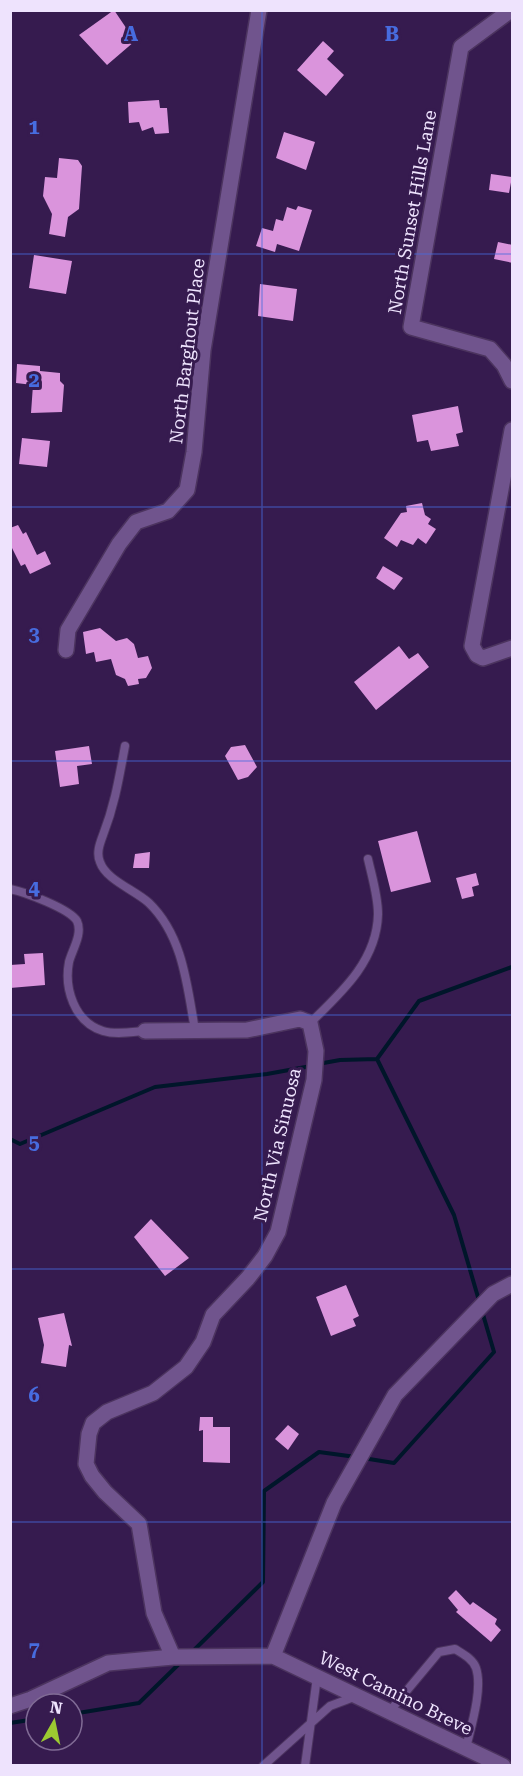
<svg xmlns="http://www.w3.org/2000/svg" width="523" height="1776" font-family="'Roboto Serif',serif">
  <rect width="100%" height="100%" fill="#361b4f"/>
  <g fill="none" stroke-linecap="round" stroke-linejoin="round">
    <path stroke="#00162a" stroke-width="4" d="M377 1059 454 1215 480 1304
      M318 1064 340 1060 377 1059 419 1001 512 967
      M10 1139 20 1144 155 1087 267 1074 311 1066
      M363 1458 394 1463 494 1352 482 1311
      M192 1652 263 1582 264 1491 319 1452 356 1457
      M72 1714 139 1703 182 1661
      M10 1723 36 1719"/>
  </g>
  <path fill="#da94dc" d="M114 10 135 41 107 65 79 35Z
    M323 41 334 51 327 59 344 75 326 96 297 70Z
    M159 100 160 108H167L169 133 155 134 153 127 142 131 139 122 129 123 128 102Z
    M284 132 315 142 306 170 276 158Z
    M59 158 78 160 82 166 79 209 68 217 65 237 49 234 52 214 43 196 45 177 57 178Z
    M491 174 512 177 509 193 489 190Z
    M298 206 312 210 299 251 277 244 275 252 256 246 262 228 273 231 276 219 283 221 287 207 296 210Z
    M498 242 513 245V263L494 259Z
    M34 255 72 261 66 294 29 288Z
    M260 284 297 289 293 321 258 316Z
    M17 364 40 366V371L60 373V381L64 385 62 412 31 413 33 385 16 383Z
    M458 406 463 432 456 434 459 446 431 451 428 440 417 442 412 415Z
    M22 438 50 441 47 467 19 464Z
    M422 503 425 515 431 519 428 524 436 529 426 544 418 538 413 545 401 540 397 547 384 538 401 513 407 512 406 506Z
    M18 525 23 534 26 532 37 555 45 551 51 564 30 574 25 564 21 566 10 544V528Z
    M383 566 403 578 394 590 376 578Z
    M100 628 116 641 127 638 134 644 138 658 148 656 152 668 146 678 138 679 139 684 128 686 125 679 116 675 111 659 96 662 94 652 86 654 83 632Z
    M399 646 409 659 418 653 429 667 376 710 354 682Z
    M245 745 257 767 248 777 238 780 225 756 231 747Z
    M89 746 92 764 77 766 79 784 60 787 55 751Z
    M417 831 431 882 391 892 378 841Z
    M150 852 149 868H133L135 854Z
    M476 873 479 885 472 887 474 896 462 899 456 878Z
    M43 953 45 985 10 988V965L25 964 24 954Z
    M151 1219 189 1258 165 1276 134 1237Z
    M346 1285 359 1316 353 1319 356 1326 331 1336 316 1297Z
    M64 1313 72 1346 69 1345 66 1367 41 1363 44 1345 38 1318Z
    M200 1417H213V1427H230V1463L203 1462V1430L199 1431Z
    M288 1425 299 1434 288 1450 275 1439Z
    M456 1590 470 1605 473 1602 497 1619 495 1624 501 1630 491 1642 456 1612 458 1610 448 1598Z"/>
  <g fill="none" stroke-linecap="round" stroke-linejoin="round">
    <g stroke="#4c345f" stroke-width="10">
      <path id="lane" d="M125 746C119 778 115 804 103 835 100 843 96 853 100 862 106 880 135 890 149 903 183 936 187 985 195 1030
        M10 889C25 892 70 909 77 921 83 934 72 950 69 962 64 988 74 1022 103 1031 116 1035 131 1032 145 1031
        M310 1023C341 993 377 961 378 914 378 896 372 877 368 859
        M389 1712 439 1652 455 1649C463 1654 473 1659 476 1668 483 1689 471 1727 466 1748
        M263 1766 330 1706 354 1697
        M305 1766 317 1677"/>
    </g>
    <g stroke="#4c345f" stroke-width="18">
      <path id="street" d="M511 10 461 47 411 327 490 349 504 365 512 381
        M512 430 472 646 477 655 483 658 512 648
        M66 650 68 630 119 544 136 522 168 511 187 490 194 452 203 350 259 10
        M145 1031 247 1030 300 1019 310 1023 316 1051 314 1080 278 1232 265 1256 248 1278 213 1315 203 1342 186 1367 153 1393 107 1412 93 1423 89 1434 86 1464 92 1476 105 1492 139 1524 154 1613 173 1657
        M273 1656 334 1503 395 1395 493 1294 512 1284
        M10 1706 31 1699 108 1663 173 1657 273 1656 503 1766"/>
    </g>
    <use href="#lane" stroke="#70548d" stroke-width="8"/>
    <use href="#street" stroke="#70548d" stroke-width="15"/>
  </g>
  <path fill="none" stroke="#476cdf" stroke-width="1.5" stroke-opacity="0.55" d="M262 10V1766M10 254H512M10 507H512M10 761H512M10 1015H512M10 1269H512M10 1522H512"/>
  <g text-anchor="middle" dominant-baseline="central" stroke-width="6" stroke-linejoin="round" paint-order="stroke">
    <g font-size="18" fill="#eee3fd" stroke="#361b4f">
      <text transform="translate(412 212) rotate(-80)">North Sunset Hills Lane</text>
      <text transform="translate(187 351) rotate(-83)">North Barghout Place</text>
      <text transform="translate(277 1145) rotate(-77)">North Via Sinuosa</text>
      <text transform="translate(396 1693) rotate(26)">West Camino Breve</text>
    </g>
  </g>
  <g font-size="20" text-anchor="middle" font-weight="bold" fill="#476cdf" stroke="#361b4f" stroke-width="6" stroke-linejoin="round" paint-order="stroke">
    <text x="131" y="41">A</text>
    <text x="392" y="41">B</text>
    <text x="34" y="134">1</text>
    <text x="34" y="387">2</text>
    <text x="34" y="641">3</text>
    <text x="34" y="895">4</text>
    <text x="34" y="1149">5</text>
    <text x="34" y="1402">6</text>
    <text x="34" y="1656">7</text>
  </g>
  <rect width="523" height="1776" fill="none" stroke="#eee3fd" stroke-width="24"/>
  <g transform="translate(54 1722) rotate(9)"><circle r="28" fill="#361b4f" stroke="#806b95" stroke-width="1.5"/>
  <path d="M0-4.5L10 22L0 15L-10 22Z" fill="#9cca31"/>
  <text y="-9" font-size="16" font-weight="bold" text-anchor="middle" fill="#eee3fd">N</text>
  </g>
</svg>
